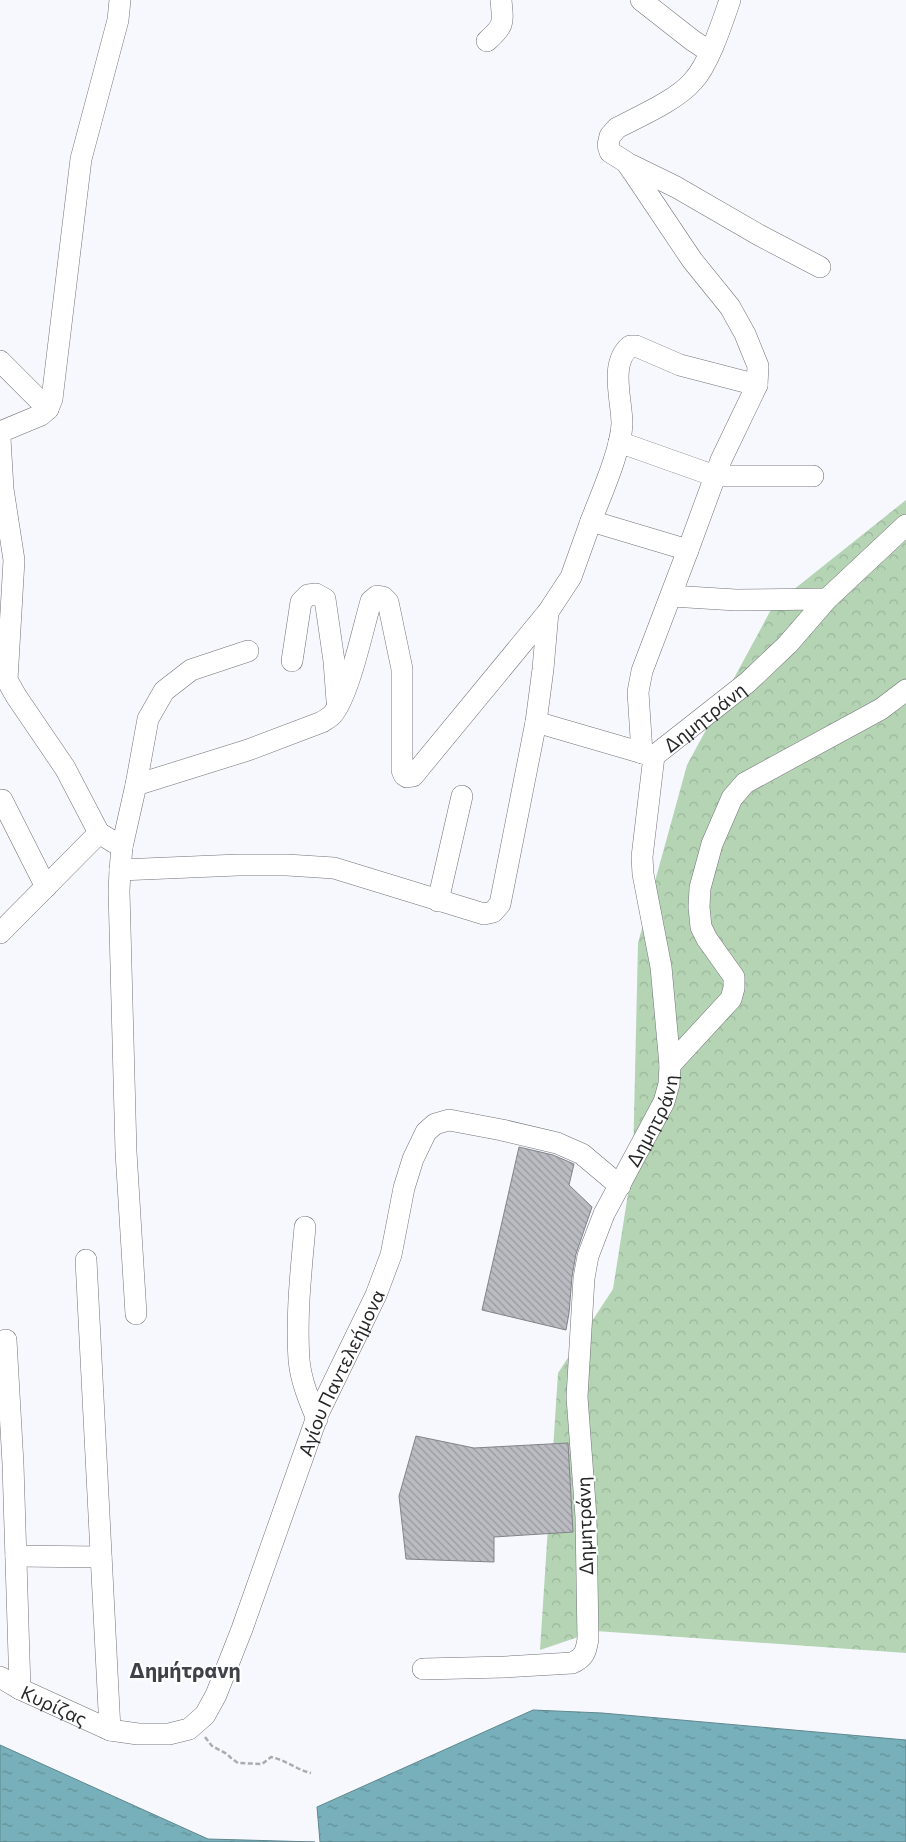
<svg xmlns="http://www.w3.org/2000/svg" width="906" height="1842" font-family="Commissioner,sans-serif">
  <defs>
    <pattern id="forest-crowns" width="20" height="18" patternUnits="userSpaceOnUse" patternTransform="scale(1.25)"><rect width="20" height="18" fill="#b4d4b4"/><path d="M2 6a3 3 0 1 1 6 0M12 15a3 3 0 1 1 6 0" fill="none" stroke="#9bb69b"/></pattern>
    <pattern id="water-ripples" width="26" height="14" patternUnits="userSpaceOnUse" patternTransform="scale(1.25)"><rect width="26" height="14" fill="#77b0ba"/><path d="M2 4q2-2 4 0t4 0M15 11q2-2 4 0t4 0" fill="none" stroke="#628f97"/></pattern>
    <pattern id="building-back-hatch" width="6" height="6" patternUnits="userSpaceOnUse" patternTransform="scale(1.25)"><rect width="6" height="6" fill="#bbbcc2"/><path d="M-1 5l2 2M0 0l6 6M5-1l2 2" fill="none" stroke="#98999e"/></pattern>
  </defs>
  <rect width="100%" height="100%" fill="#f7f8fe"/>
  <path fill="url(#forest-crowns)" d="M906 500V1653L596 1631 540 1650 558 1373 613 1289 633 1162 638 943 687 765 773 606Z"/>
  <path fill="url(#water-ripples)" stroke="#5f878e" d="M533 1710 602 1713 906 1740V1842H320L317 1807Z
    M0 1745 208 1839 315 1842H0Z"/>
  <path fill="url(#building-back-hatch)" stroke="#828389" d="M519 1147 553 1155 574 1164 569 1185 592 1207 576 1254 572 1277 569 1313 566 1330 482 1310Z
    M416 1436 474 1448 568 1443 573 1532 494 1537V1562L406 1559 399 1496Z"/>
  <g fill="none" stroke-linecap="round" stroke-linejoin="round">
    <g stroke="#717277" stroke-width="22">
      <g id="minor">
        <path d="M641 0 692 40 710 52"/>
        <path d="M487 41C505 25 503 23 501 0"/>
        <path d="M631 165 676 187 759 235 820 267"/>
        <path d="M0 361 48 409"/>
        <path d="M0 432 41 415 48 409 52 399 81 159 118 20 120 0"/>
        <path d="M0 438 3 489 14 560 7 680 16 696 65 768 99 833"/>
        <path d="M619 442 715 476H813"/>
        <path d="M591 521C601 495 621 450 622 424 622 400 609 364 630 346H636L680 365 757 385"/>
        <path d="M671 596 736 600 827 599"/>
        <path d="M292 661 301 602 308 595 316 594 325 599 334 661 337 701"/>
        <path d="M536 722 653 756"/>
        <path d="M642 753 638 692 642 671 688 550"/>
        <path d="M136 785 148 719 164 691 191 670 248 651"/>
        <path d="M0 802 2 800 46 887"/>
        <path d="M122 847 120 870 238 865H287L334 868 484 914 493 912 500 904 536 722 543 669 548 612"/>
        <path d="M120 870 119 891 126 1152 136 1314"/>
        <path d="M438 901 462 796"/>
        <path d="M0 933 99 833 122 847 136 785 248 750 322 722C325 720 329 718 332 715 349 696 363 628 371 601L377 596 383 597 388 602 402 669V770L404 775 407 777 413 776 548 612 571 577 591 521 688 550 721 460 757 385 758 366 745 334 730 307 692 260 635 175 626 162 610 152 608 145 610 136 617 128C640 116 677 100 693 81 709 64 722 23 730 0"/>
        <path d="M670 1065 731 999 734 988V977L707 939 701 927 699 907 700 888 712 844 732 798 745 783 881 709 906 690"/>
        <path d="M305 1227C301 1271 296 1316 299 1360 301 1381 309 1400 317 1419"/>
        <path d="M86 1260 110 1730"/>
        <path d="M6 1340 13 1464 20 1689"/>
        <path d="M16 1556 101 1557"/>
        <path id="s1" d="M423 1669 505 1667 572 1663C584 1658 586 1652 588 1639L586 1517 577 1397 584 1278 588 1256 604 1214 664 1102 669 1084 670 1065 661 967 643 874 642 857 654 756 748 682 788 644 827 599 906 525"/>
        <path id="s2" d="M0 1677 20 1689 110 1730 138 1734H169L189 1729 205 1715 216 1695 242 1629 318 1414 376 1295 391 1255 404 1188 413 1159 426 1132 435 1124 449 1120 502 1130 557 1143 582 1154 620 1186"/>
      </g>
    </g>
    <path stroke="#abacb0" stroke-width="2.5" stroke-dasharray="5 2.5" stroke-linecap="butt" d="M205 1737 212 1746 227 1754 231 1758 238 1763 262 1764 271 1757C286 1760 297 1770 311 1773"/>
    <use href="#minor" stroke="#fff" stroke-width="21"/>
  </g>
  <g text-anchor="middle" dominant-baseline="central" stroke-width="4.5" stroke-linejoin="round" paint-order="stroke">
    <g font-size="19" fill="#272729" stroke="#fff">
      <text stroke="none"><textPath href="#s1" startOffset="1149">Δημητράνη</textPath></text>
      <text stroke="none"><textPath href="#s1" startOffset="714">Δημητράνη</textPath></text>
      <text stroke="none"><textPath href="#s2" startOffset="592">Αγίου Παντελεήμονα</textPath></text>
      <text transform="translate(584 1526) rotate(-92)">Δημητράνη</text>
      <text stroke="none"><textPath href="#s2" startOffset="61">Κυρίζας</textPath></text>
    </g>
    <g font-size="21" font-weight="bold" fill="#414247" stroke="#fff">
      <text x="185" y="1669">Δημήτρανη</text>
    </g>
  </g>
</svg>
